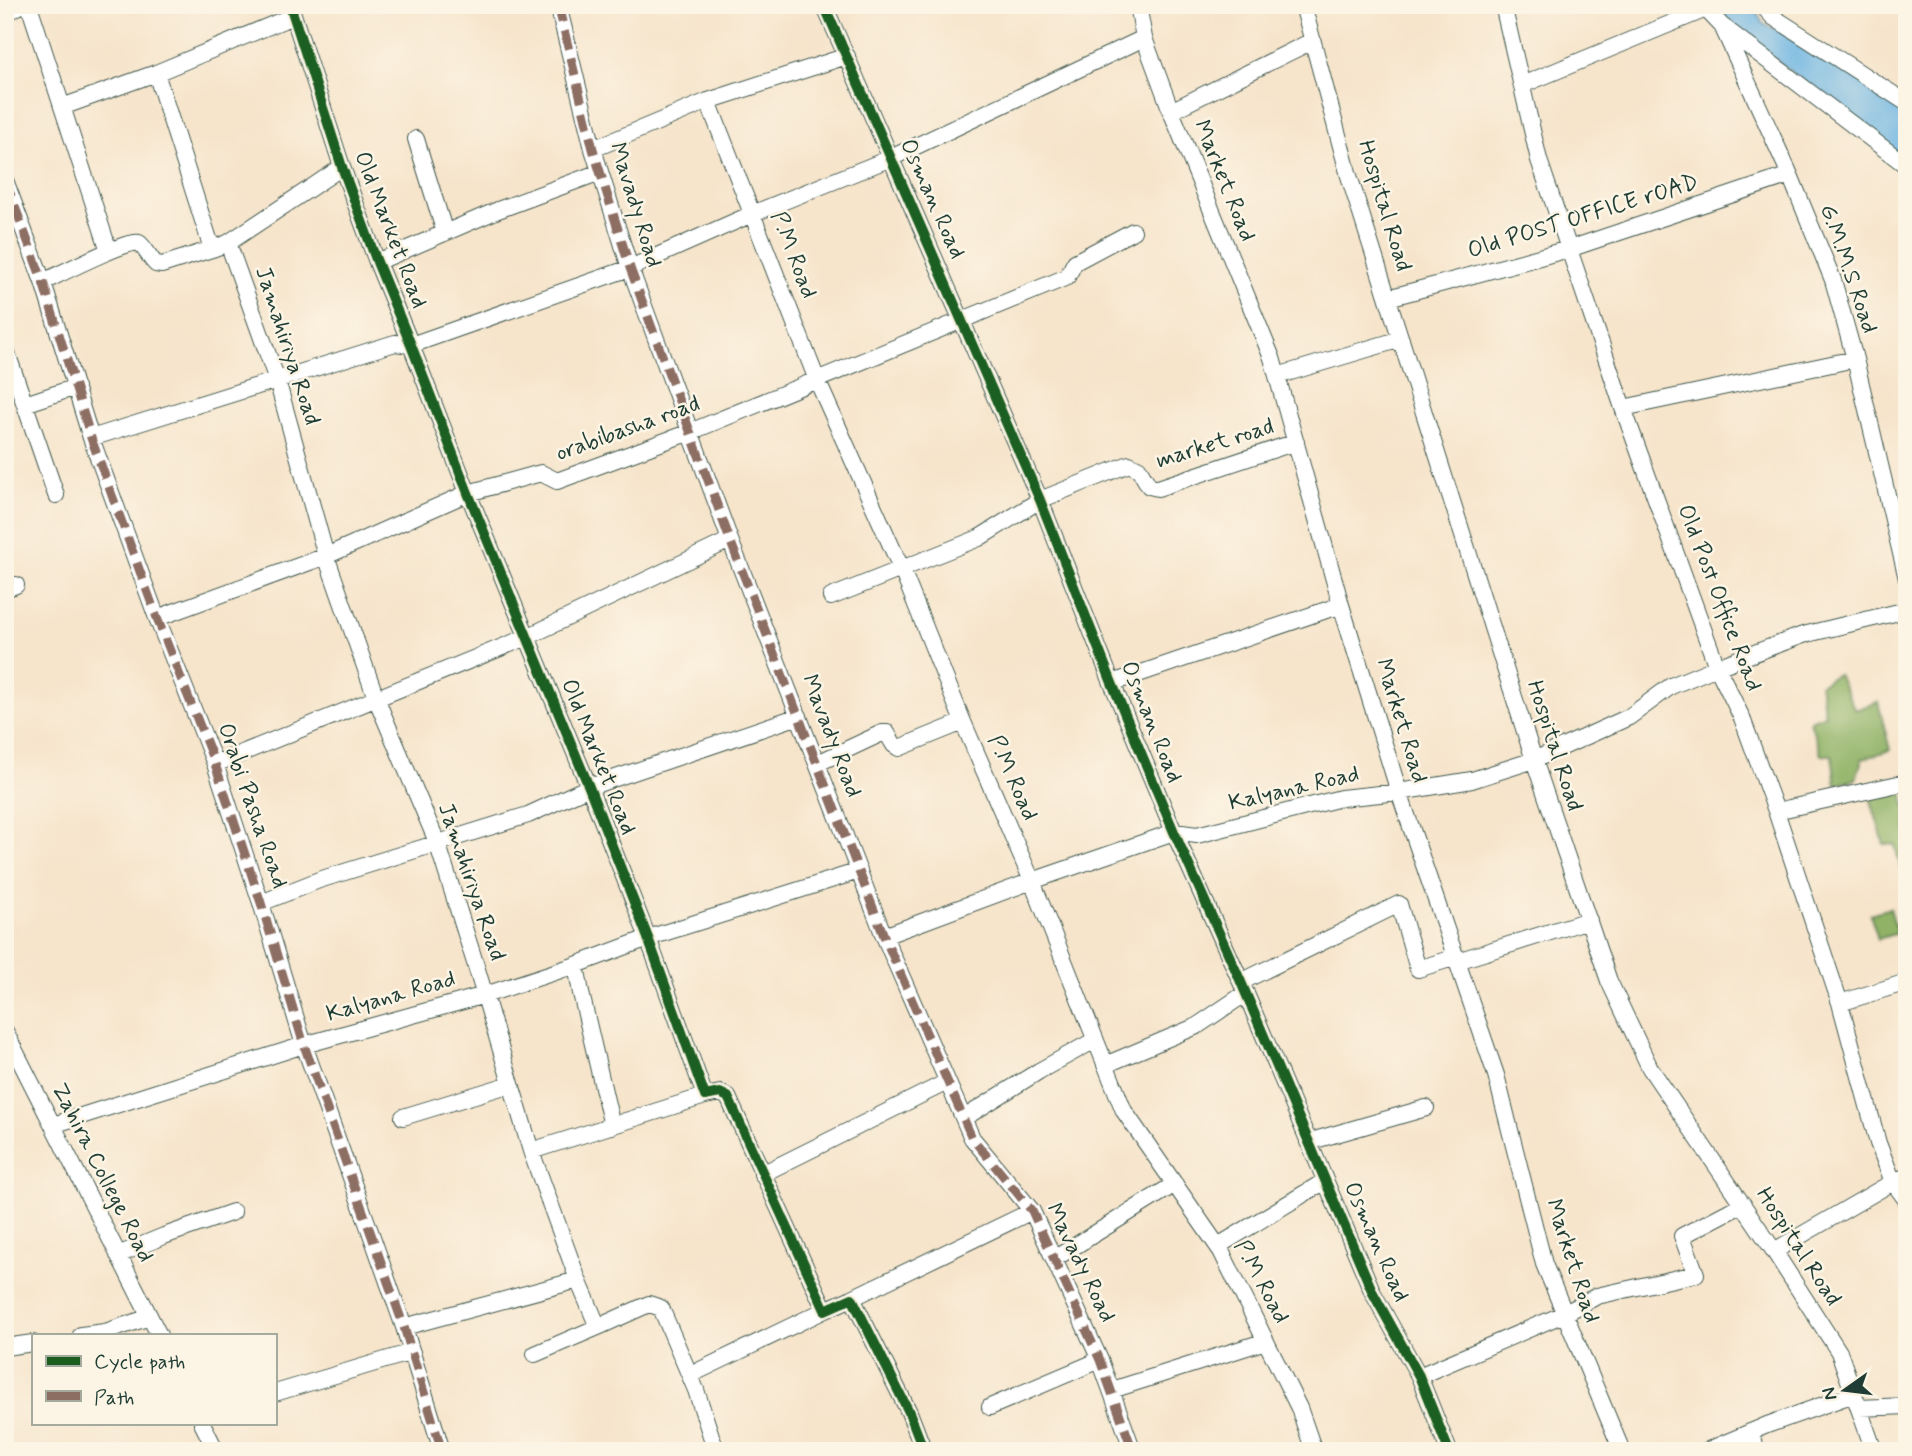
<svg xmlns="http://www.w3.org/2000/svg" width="1912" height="1456" font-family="Mynerve,sans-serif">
  <rect width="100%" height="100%" fill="#fcf5e5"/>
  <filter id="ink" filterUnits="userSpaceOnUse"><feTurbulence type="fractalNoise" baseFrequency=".0143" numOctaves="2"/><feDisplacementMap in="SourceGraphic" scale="14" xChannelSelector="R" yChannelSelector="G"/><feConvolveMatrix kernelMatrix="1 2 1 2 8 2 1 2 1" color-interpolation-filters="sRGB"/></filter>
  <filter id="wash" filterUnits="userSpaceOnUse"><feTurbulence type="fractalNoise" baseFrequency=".00686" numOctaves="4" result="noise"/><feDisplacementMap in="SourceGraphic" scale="28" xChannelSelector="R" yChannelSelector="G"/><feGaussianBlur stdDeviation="1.57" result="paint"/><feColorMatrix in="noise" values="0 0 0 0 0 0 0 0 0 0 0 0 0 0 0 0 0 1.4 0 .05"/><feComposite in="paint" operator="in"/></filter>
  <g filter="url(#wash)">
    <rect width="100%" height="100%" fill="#f6e4cb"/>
    <path fill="#90b266" stroke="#58784d" stroke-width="2" d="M1838 674 1855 710 1878 702 1890 750 1862 759 1856 779 1836 785 1832 755H1821L1810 721 1825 715 1820 684Z
      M1902 791 1907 813V868L1901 869 1895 845 1884 844 1870 797Z
      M1890 908 1897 933 1878 939 1870 914Z"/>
    <path fill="#6bb3e2" stroke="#45788b" stroke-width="2" d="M1705 5H1754L1763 24 1817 46 1907 113V162Z"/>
  </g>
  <g filter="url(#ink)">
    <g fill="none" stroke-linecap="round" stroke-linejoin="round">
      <g stroke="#3f564b" stroke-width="18">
        <path id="street" d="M29 5 109 251
          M290 5 342 167 377 262 411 345 468 493 589 787 648 938 705 1096 720 1093 728 1097 825 1310 852 1298 909 1412 924 1451
          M558 5 593 149 630 268 730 540 884 936 972 1138 1032 1211 1100 1360 1133 1451
          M824 5 1040 500 1112 683 1174 832 1241 982 1373 1293 1419 1376 1449 1451
          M1138 5 1144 38 1171 111 1272 358 1341 605 1399 792 1496 1075 1544 1264 1622 1451
          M1303 5 1349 176 1534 760 1609 981 1650 1068 1774 1251 1839 1352 1874 1451
          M1503 5 1539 160 1569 249 1623 408 1717 667 1742 718 1776 811 1840 1003 1878 1143 1893 1182 1907 1201
          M1702 5 1722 26 1907 166
          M1762 5 1773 17 1907 103
          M5 14 21 5
          M1722 26 1790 175 1833 280 1855 359 1907 579
          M156 73 212 249
          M1522 85 1706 9
          M708 101 817 380 902 570 963 722 1032 881 1124 1111 1221 1251 1299 1408 1314 1451
          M62 107 156 73 293 16
          M1171 111 1312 41
          M416 139 445 233
          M593 149 708 101 847 56
          M5 180 43 282 91 438 157 618 215 764 261 903 304 1045 404 1327 442 1451
          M228 243 277 380 326 556 376 698 437 842 476 966 531 1151 578 1280 598 1327 649 1304 661 1308 696 1390 716 1451
          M377 262 498 210 600 172
          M43 282C56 276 130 238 139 243 145 247 150 259 156 264L162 265 212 249 228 243 342 167
          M1388 298 1569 249 1790 175
          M5 347 56 495
          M1277 376 1401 339
          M25 404 76 387
          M1623 408 1855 359
          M91 438 395 343 411 345 630 268 752 214 891 158 1144 38
          M5 589 16 585
          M831 597 979 538 1040 500 1129 464 1139 469 1149 486 1158 488 1296 442
          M157 618 326 556 468 493 541 473 557 481 690 432 1067 277 1075 262 1133 231
          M1112 683 1341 605
          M818 763 882 733H887L894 745 899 748 963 722
          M215 764 527 637 730 540
          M1776 811 1907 782
          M261 903 319 880 528 815 589 787 799 716
          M884 936 1032 881 1174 832 1197 835 1341 798 1399 792 1472 780 1534 760 1629 717 1671 686 1717 667 1803 635 1907 610
          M1457 961 1589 920
          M576 965 581 993 612 1126
          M1241 982 1399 904 1418 969 1456 957
          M1840 1003 1907 982
          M5 1031 159 1335
          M1105 1065 1197 1026 1246 993
          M403 1117 511 1084
          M964 1118 1039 1071 1095 1040
          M53 1125 304 1045 485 995 576 965 648 938 859 871
          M1308 1142 1426 1108
          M531 1151 705 1096
          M762 1174 947 1082
          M1218 1246 1325 1181
          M1774 1251 1893 1182 1907 1176
          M118 1255 164 1236 233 1212
          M1054 1259 1175 1184
          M852 1298 1032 1211
          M404 1327 578 1280
          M81 1335 105 1332 150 1317
          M5 1347 33 1343
          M535 1354 598 1327
          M690 1375 825 1310
          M1419 1376 1564 1314 1597 1296 1696 1274 1682 1236 1743 1204
          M1112 1390 1266 1341
          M275 1393 412 1352
          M990 1407 1100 1360
          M1859 1408 1907 1406
          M202 1423 216 1451
          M1750 1432 1757 1451
          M1706 1451 1767 1425 1854 1394"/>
      </g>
      <use href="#street" stroke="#fff" stroke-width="16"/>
      <path stroke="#8d6e63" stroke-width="9" stroke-dasharray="18 9" stroke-linecap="butt" d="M558 5 593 149 630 268 730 540 884 936 972 1138 1032 1211 1100 1360 1133 1451
        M5 180 43 282 91 438 157 618 215 764 261 903 304 1045 404 1327 442 1451"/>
      <g stroke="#fcf5e5" stroke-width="15">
        <path id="cycleway" d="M290 5 342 167 377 262 411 345 468 493 589 787 648 938 705 1096 720 1093 728 1097 825 1310 852 1298 909 1412 924 1451
          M824 5 1040 500 1112 683 1174 832 1241 982 1373 1293 1419 1376 1449 1451"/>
      </g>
      <use href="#cycleway" stroke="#1b5e20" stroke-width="10"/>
    </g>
  </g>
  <g text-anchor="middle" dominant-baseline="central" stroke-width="5" stroke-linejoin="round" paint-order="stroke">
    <g font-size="23" fill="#1f3d34" stroke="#fcf5e5">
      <text transform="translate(1224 181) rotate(68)">Market Road</text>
      <text transform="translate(932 199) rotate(66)">Osman Road</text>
      <text transform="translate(635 205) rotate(73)">Mavady Road</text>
      <text transform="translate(1384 206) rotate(73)">Hospital Road</text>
      <text transform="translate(1583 217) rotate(-17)">Old POST OFFICE rOAD</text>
      <text transform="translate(390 230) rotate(69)">Old Market Road</text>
      <text transform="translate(793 255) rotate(69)">P.M Road</text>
      <text transform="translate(1848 269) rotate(71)">G.M.M.S Road</text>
      <text transform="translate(287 346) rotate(72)">Jamahiriya Road</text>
      <text transform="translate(628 429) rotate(-20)">orabibasha road</text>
      <text transform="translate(1215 444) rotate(-17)">market road</text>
      <text transform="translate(1719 598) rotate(69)">Old Post Office Road</text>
      <text transform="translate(1401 721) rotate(73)">Market Road</text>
      <text transform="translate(1151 722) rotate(68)">Osman Road</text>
      <text transform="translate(831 736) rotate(69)">Mavady Road</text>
      <text transform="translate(1554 746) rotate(72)">Hospital Road</text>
      <text transform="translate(598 757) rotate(68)">Old Market Road</text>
      <text transform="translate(1012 778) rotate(66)">P.M Road</text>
      <text transform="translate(1294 789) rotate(-13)">Kalyana Road</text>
      <text transform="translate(252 806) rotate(71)">Orabi Pasha Road</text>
      <text transform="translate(471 882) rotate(71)">Jamahiriya Road</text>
      <text transform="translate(391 997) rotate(-16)">Kalyana Road</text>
      <text transform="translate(102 1173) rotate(63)">Zahira College Road</text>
      <text transform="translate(1376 1242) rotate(66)">Osman Road</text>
      <text transform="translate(1798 1247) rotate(57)">Hospital Road</text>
      <text transform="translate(1572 1261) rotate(72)">Market Road</text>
      <text transform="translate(1080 1263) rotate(64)">Mavady Road</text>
      <text transform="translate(1261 1282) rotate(62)">P.M Road</text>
    </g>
  </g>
  <rect width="1912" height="1456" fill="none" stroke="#fcf5e5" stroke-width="28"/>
  <rect x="32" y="1334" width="245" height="91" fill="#fcf5e5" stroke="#a4ab9e" stroke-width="2"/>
  <rect x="46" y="1356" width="35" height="10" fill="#1b5e20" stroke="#a4ab9e" stroke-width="2"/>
  <text x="94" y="1368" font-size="21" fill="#1f3d34">Cycle path</text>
  <rect x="46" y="1391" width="35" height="10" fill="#8d6e63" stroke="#a4ab9e" stroke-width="2"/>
  <text x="94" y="1404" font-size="21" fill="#1f3d34">Path</text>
  <g transform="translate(1845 1390) rotate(256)" stroke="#fcf5e5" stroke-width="5" paint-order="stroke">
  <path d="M0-5L12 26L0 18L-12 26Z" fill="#1f3d34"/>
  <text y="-10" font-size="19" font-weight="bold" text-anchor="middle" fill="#1f3d34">N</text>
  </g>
</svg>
